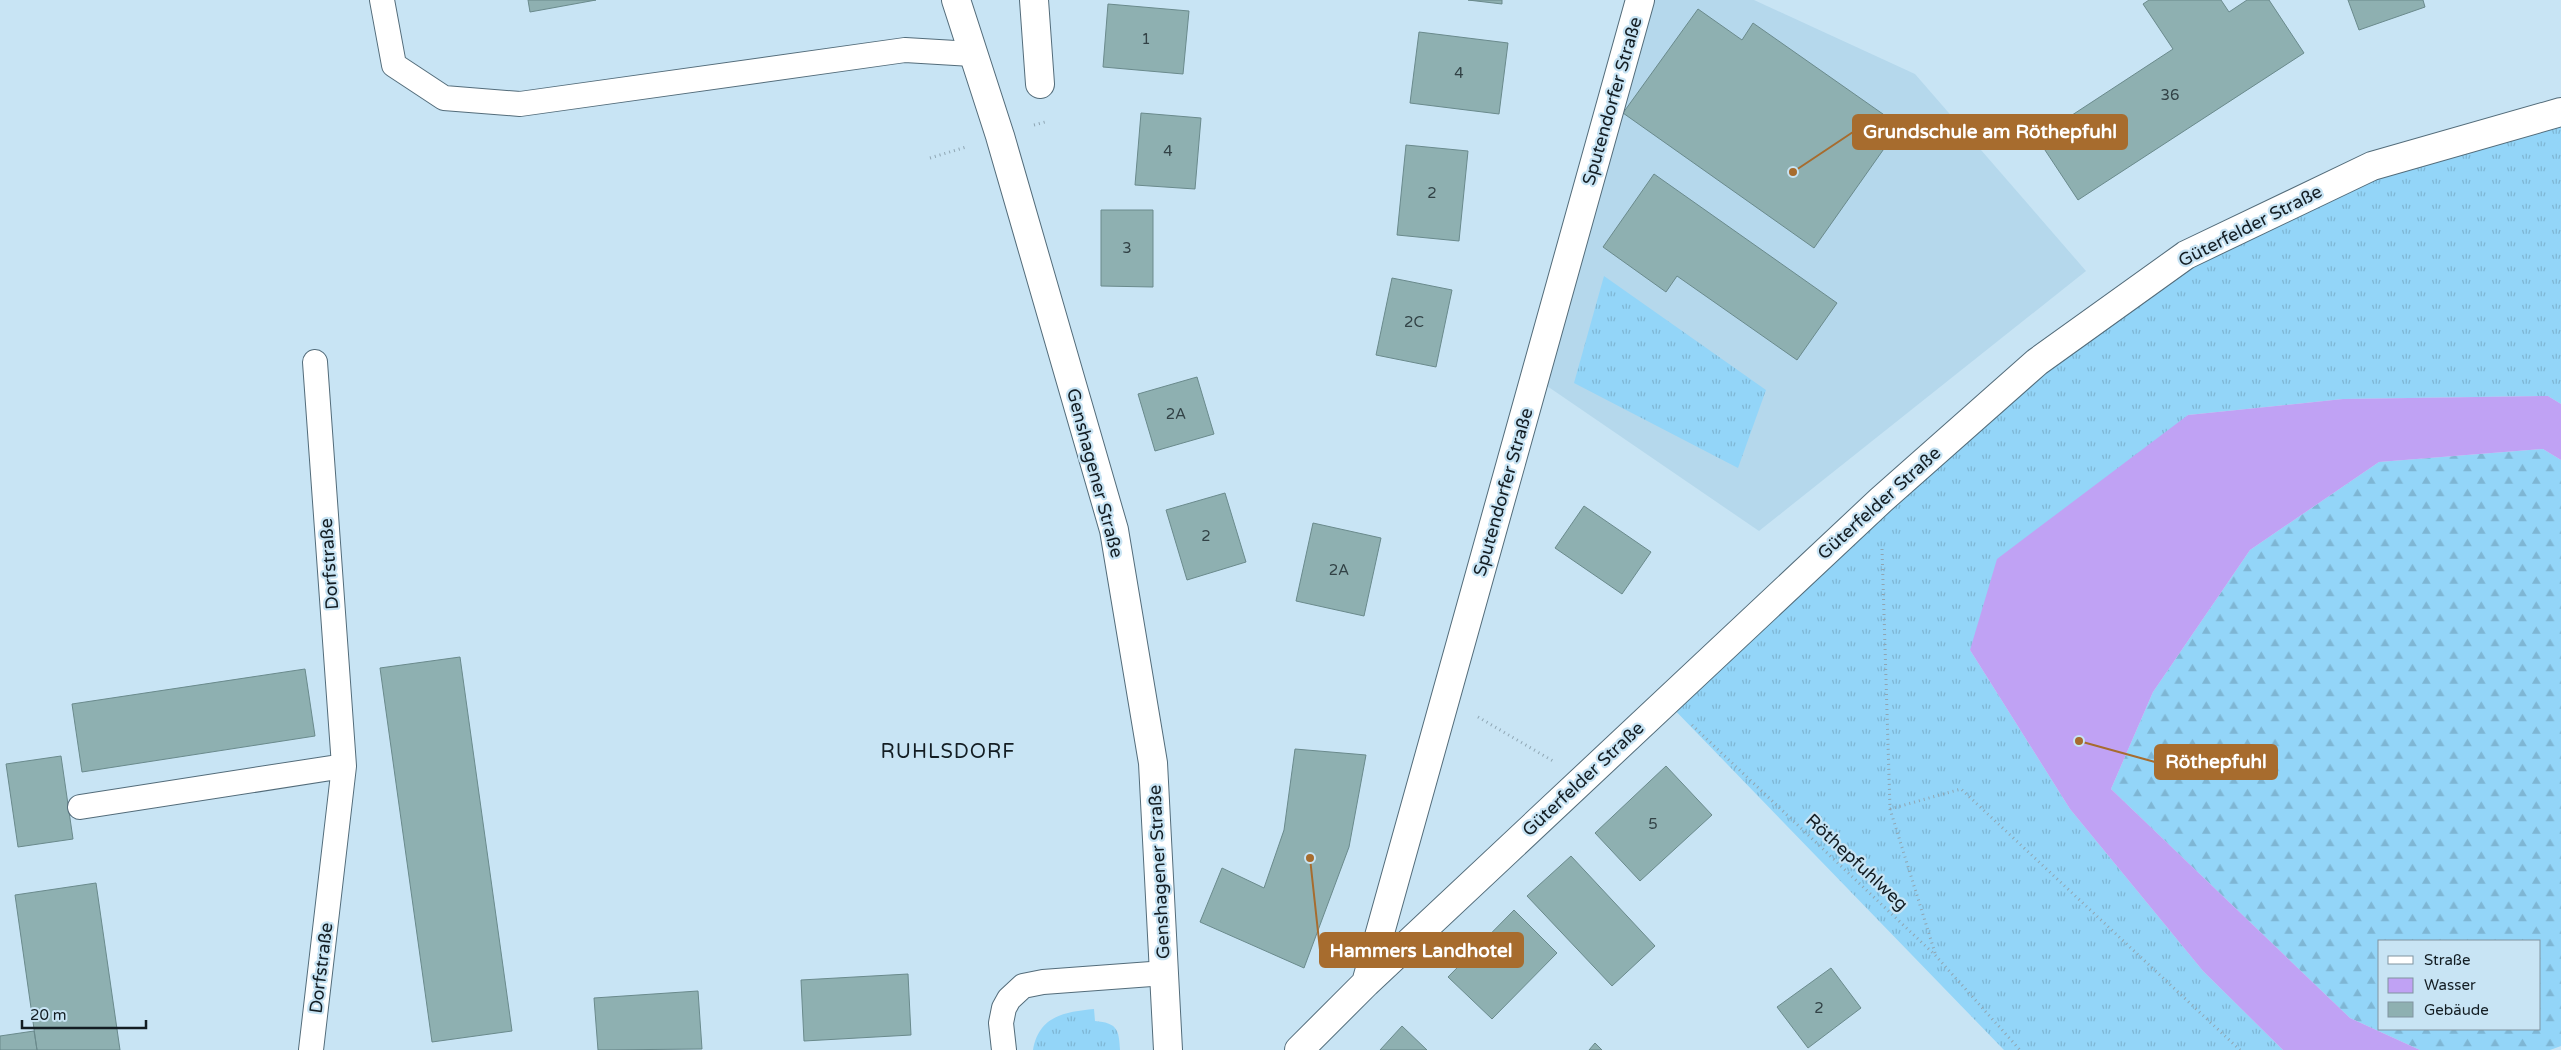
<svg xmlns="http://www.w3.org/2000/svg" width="2561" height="1050" font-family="'Varela Round',sans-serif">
  <defs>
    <pattern id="grass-tufts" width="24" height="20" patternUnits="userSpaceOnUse" patternTransform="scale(1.25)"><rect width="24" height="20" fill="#93d5f8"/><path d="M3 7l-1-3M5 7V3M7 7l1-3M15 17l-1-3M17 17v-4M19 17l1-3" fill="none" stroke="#7eb6d4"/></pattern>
    <pattern id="forest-firs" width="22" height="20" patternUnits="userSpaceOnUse" patternTransform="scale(1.25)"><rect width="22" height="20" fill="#93d5f8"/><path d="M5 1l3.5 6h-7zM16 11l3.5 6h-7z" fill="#7eb6d4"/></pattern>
  </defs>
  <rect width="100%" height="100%" fill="#c8e4f4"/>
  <path fill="#b5d8ec" d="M1640 0H1754L1915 74 2086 271 1759 531 1522 369Z"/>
  <path fill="url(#grass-tufts)" d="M2561 112V404L2548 396 2343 399 2188 415 1970 650 2070 809 2203 971 2283 1050H2004L1666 701 1881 500 2186 255 2372 166Z
    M1604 276 1766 390 1738 468 1574 383Z
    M1094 1009 1095 1021C1117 1023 1119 1029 1120 1050H1033C1039 1015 1066 1012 1094 1009Z"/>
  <path fill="url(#forest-firs)" fill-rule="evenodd" d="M2543 449 2561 460V1046L2550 1050H2420L2350 1018 2111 789 2153 692 2250 550 2379 462ZM2380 941H2540V1029H2380Z"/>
  <path fill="#c0a2f4" d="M2548 396 2561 404V460L2543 449 2379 462 2250 550 2153 692 2111 789 2350 1018 2420 1050H2283L2203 971 2070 809 1970 650 1997 559 2188 415 2343 399Z"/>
  <path fill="#8eb0b1" stroke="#6a8a8c" d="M528 0H596L530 12Z
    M1468 0H1502V4Z
    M2149 0H2221L2229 12 2247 0H2269L2304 53 2078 200 2037 138 2173 49 2143 4Z
    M2348 0H2423L2425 7 2359 30Z
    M1108 4 1189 11 1183 74 1103 67Z
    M1698 9 1742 40 1753 23 1900 126 1814 248 1623 113Z
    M1419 32 1508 43 1499 114 1410 103Z
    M1141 113 1201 118 1195 189 1135 185Z
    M1406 145 1468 151 1459 241 1397 235Z
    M1654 174 1837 303 1797 360 1677 276 1666 292 1603 247Z
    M1101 210H1153V287L1101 286Z
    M1392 278 1452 290 1436 367 1376 355Z
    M1197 377 1214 434 1155 451 1138 394Z
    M1225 493 1246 562 1187 580 1166 510Z
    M1584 506 1651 552 1622 594 1555 548Z
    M1313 523 1381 538 1364 616 1296 601Z
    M460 657 512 1031 432 1042 380 668Z
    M305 669 315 736 82 772 72 704Z
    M1295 749 1366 755 1349 847 1304 968 1200 922 1222 868 1264 888 1284 830Z
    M61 756 73 839 18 847 6 764Z
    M1666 766 1712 815 1640 881 1595 833Z
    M1571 856 1655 946 1612 986 1527 896Z
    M96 883 120 1050H37L15 895Z
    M1514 910 1557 953 1492 1019 1448 977Z
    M1831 968 1861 1008 1808 1048 1777 1007Z
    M908 974 911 1035 804 1041 801 980Z
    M698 991 702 1049 598 1050 594 998Z
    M1402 1026 1427 1050H1380Z
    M34 1031 37 1050H0V1036Z
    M1595 1043 1602 1050H1589Z"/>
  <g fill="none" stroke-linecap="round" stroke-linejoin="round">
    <g stroke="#536c7a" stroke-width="26">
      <path id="lane" d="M382 0 394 65 444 98 520 104 905 50 972 54
        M315 362 344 766
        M80 807 344 766 311 1050
        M1004 1050 1001 1023 1004 1008 1009 999 1023 986 1043 982 1165 973"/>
    </g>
    <g stroke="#536c7a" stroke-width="30">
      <path id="street" d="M1034 0 1040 84
        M1366 983 1640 0
        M1299 1050 1366 983 1881 500 2037 362 2186 255 2372 166 2561 112"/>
    </g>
    <g stroke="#536c7a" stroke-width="30">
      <path id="secondary" d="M956 0 1000 136 1114 530 1153 763 1168 1050"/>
    </g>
    <path stroke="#8fa6b3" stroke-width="3" stroke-dasharray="1 4" stroke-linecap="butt" d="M1034 125 1045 122
      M930 158 966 147
      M1882 549 1890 809 1935 953
      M1478 717 1553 761
      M1692 725 1935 955 2020 1050
      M1890 809 1961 789 2240 1050"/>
    <use href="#lane" stroke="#fff" stroke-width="24"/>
    <use href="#street" stroke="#fff" stroke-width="28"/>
    <use href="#secondary" stroke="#fff" stroke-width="28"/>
  </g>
  <g text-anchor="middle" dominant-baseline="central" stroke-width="4.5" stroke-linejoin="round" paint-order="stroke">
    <g font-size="15" fill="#324246">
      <text x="1146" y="39">1</text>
      <text x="1459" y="73">4</text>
      <text x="2170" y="95">36</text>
      <text x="1168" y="151">4</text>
      <text x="1432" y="193">2</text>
      <text x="1127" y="248">3</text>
      <text x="1414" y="322">2C</text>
      <text x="1176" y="414">2A</text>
      <text x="1206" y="536">2</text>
      <text x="1339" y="570">2A</text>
      <text x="1653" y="824">5</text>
      <text x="1819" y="1008">2</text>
    </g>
    <g font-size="18" fill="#131d23" stroke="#c8e4f4">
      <text transform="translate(1612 101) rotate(-74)">Sputendorfer Straße</text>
      <text transform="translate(2250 226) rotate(-27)">Güterfelder Straße</text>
      <text transform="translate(1095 473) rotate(75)">Genshagener Straße</text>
      <text transform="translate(1503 492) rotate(-74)">Sputendorfer Straße</text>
      <text transform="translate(1879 503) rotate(-42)">Güterfelder Straße</text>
      <text transform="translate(329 564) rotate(-94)">Dorfstraße</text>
      <text transform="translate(1583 779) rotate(-43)">Güterfelder Straße</text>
      <text transform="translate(1857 862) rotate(43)">Röthepfuhlweg</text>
      <text transform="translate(1159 872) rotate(-93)">Genshagener Straße</text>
      <text transform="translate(321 968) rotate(-83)">Dorfstraße</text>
    </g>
    <g font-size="20" letter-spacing="1" fill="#131d23" stroke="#c8e4f4">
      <text x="948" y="752">RUHLSDORF</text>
    </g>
  </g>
  <path fill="none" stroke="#a76c2e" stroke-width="2" d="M1793 172L1853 132M2079 741L2155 762M1310 858L1320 950"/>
  <g fill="#a76c2e" stroke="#c8e4f4" stroke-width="2">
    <circle cx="1793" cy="172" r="5"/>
    <circle cx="2079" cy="741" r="5"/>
    <circle cx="1310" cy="858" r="5"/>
  </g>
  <g fill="#a76c2e" stroke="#a76c2e" stroke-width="2">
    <rect x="1853" y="115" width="274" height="34" rx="5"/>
    <rect x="2155" y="745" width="122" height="34" rx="5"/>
    <rect x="1320" y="933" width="203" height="34" rx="5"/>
  </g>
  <g font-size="19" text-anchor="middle" font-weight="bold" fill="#fff">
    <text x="1990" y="138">Grundschule am Röthepfuhl</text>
    <text x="2216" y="768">Röthepfuhl</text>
    <text x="1421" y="957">Hammers Landhotel</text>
  </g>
  <rect x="2378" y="940" width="162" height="90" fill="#c8e4f4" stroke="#8094a0"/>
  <rect x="2388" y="956" width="25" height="8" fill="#ffffff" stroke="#8094a0"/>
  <text x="2424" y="965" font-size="15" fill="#131d23">Straße</text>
  <rect x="2388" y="978" width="25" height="15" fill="#c0a2f4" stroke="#8094a0"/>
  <text x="2424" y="990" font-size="15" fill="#131d23">Wasser</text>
  <rect x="2388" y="1002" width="25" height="15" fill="#8eb0b1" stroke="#8094a0"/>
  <text x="2424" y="1015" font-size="15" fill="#131d23">Gebäude</text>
  <path d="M22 1020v8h124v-8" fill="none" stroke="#131d23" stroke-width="2.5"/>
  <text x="30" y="1020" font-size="15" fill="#131d23" stroke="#c8e4f4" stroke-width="4" paint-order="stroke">20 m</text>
</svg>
